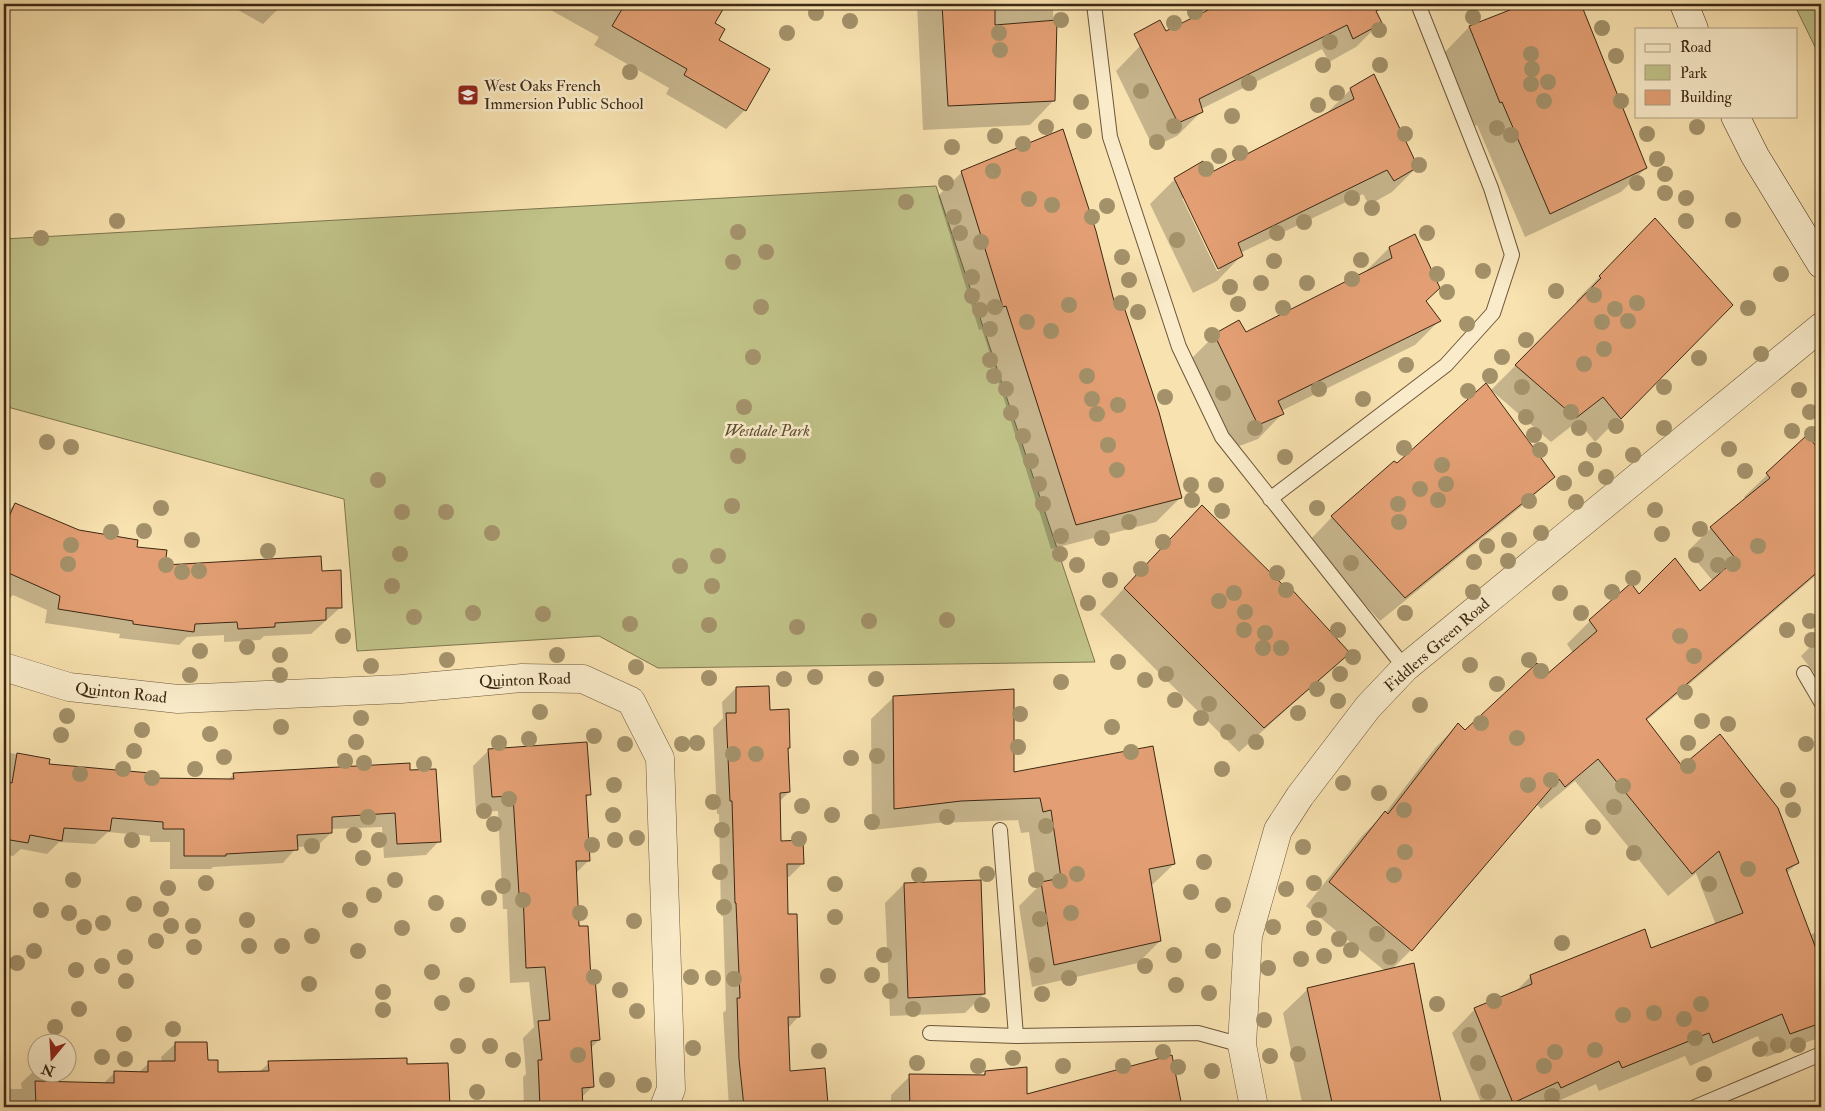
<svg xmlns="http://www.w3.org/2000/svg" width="1825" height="1111" font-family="'IM FELL Double Pica',serif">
  <rect width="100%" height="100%" fill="#f8e2af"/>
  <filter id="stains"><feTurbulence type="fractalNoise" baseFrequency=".004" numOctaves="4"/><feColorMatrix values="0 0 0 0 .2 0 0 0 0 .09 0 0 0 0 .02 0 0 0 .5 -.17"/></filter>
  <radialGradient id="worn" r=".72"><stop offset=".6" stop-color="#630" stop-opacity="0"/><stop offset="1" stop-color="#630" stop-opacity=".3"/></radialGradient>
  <path fill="#c0c288" stroke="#7e754e" d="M1794 4H1821V59Z
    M936 186 1095 662 658 668 599 636 357 651 344 499 4 406V239Z"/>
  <path fill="#0003" fill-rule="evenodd" d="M227 4H283L263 24Z
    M540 4H725L713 23 717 40 745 110 726 129 666 94 669 88 594 45 599 37Z
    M917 4H1053L1054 100 1030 125 923 130Z
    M1223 4H1371L1380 23 1356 47 1329 62 1322 49 1201 109 1202 111 1177 136 1153 147 1116 71 1140 46Z
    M1528 4H1580L1646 168 1621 192 1525 237 1477 125 1475 126 1445 52 1469 27Z
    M1351 89 1417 167 1392 192 1369 205 1363 194 1240 253 1241 256 1217 281 1193 293 1150 204 1175 179 1202 163 1208 176 1326 114ZM1182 198H1185L1220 270 1217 271Z
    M962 172 1113 303 1180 498 1156 522 1051 549 982 329 979 330 938 196Z
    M1414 236 1425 301 1439 321 1415 345 1281 411 1282 414 1258 439 1234 448 1190 360 1215 335 1245 334 1364 273 1389 248Z
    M1631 244 1731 305 1595 442 1578 421 1551 442 1491 390 1578 303 1576 301Z
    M1807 437 1821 454V571L1646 721 1682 768 1798 862 1787 873 1810 935 1821 930V1037L1766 1057 1758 1036 1690 1066 1685 1056 1599 1091 1596 1084 1545 1107H1536L1535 1104 1528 1107H1483L1452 1033 1475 1009 1514 993 1531 976 1650 950 1716 925 1696 873 1668 896 1575 781 1541 809 1536 803 1411 950 1392 969 1413 965 1441 1107H1303L1283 1013 1308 989 1385 971 1306 906 1362 836 1386 812 1435 748 1458 725 1465 731 1545 677 1573 653 1567 644 1590 621 1639 595 1700 593 1713 581 1688 551 1711 528 1746 499 1744 497Z
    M1553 477 1528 501 1380 621 1308 542 1332 517Z
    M15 504 79 532 135 548 163 567 321 572 341 607 311 634 264 636 260 640 224 642V635L187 637 179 645 119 638 120 634 45 623 47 610 13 595 4 604V515Z
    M1178 531 1348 653 1323 677 1239 752 1100 614Z
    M1821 636V682L1801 656Z
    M736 688 768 711 789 748 787 750 789 792 779 802 780 842 803 863 789 877H786L787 916 799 1016 788 1028 789 1072 826 1104 823 1107H729L723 1013 726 1010 723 916H721L719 814H717L713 728 723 718 722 702Z
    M894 697 1013 773 1174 864 1150 887 1160 941 1138 963 1032 987 1019 906 1037 888 1029 832 1021 833 1018 820 937 823 872 830 871 719Z
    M489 750 590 794 585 799 589 860 575 874 578 928 590 980 599 1040 590 1049 592 1087 581 1098V1107H524L523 1077 526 1074 523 1038 534 1027 529 982 510 983 507 909H503L498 811 476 812 473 766Z
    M4 752 48 760 47 765 148 779 228 780 234 774 409 771 439 841 426 855 384 858 382 827 331 829V833L317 846 297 847 283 863 213 867 211 869H170V842H150V836L108 832 95 844 59 842 47 854 21 849 13 856 4 855Z
    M904 884 984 994 965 1013 890 1016 885 903Z
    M176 1043 206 1061 217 1073 259 1072 269 1063 406 1066 446 1064 448 1107H4V1089H22L21 1083 36 1069H38V1074H57V1083L103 1084 115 1072 138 1073 149 1063H162L161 1057Z
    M1171 1056 1181 1107H1036L1056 1087Z
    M1026 1068 1025 1107H891V1095L910 1076H982L986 1072Z"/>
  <path fill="#e39f73" stroke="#3d2814" d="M625 4H726L715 23 725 29 719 40 770 69 746 111 684 75 687 69 612 26Z
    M942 4H995V25L1057 20 1055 101 948 106Z
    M1220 4H1390L1376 11 1382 23 1353 39 1347 25 1199 99 1203 112 1178 123 1134 34 1160 20 1166 31Z
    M1525 4H1581L1647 168 1550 214 1502 102 1500 103 1469 26Z
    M1374 74 1418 167 1394 181 1387 170 1238 243 1243 256 1218 269 1174 178 1203 161 1208 174 1354 99 1350 88Z
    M1063 129 1096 231 1114 301 1121 298 1159 412 1182 498 1076 525 1006 306 1003 307 961 171Z
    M1655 218 1733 305 1621 419 1603 397 1576 418 1515 365 1601 278 1599 276Z
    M1415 234 1440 288 1426 301 1441 321 1278 401 1284 414 1258 425 1214 334 1239 320 1246 332 1392 258 1389 247Z
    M1486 383 1555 477 1405 598 1331 516 1394 461 1397 463Z
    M1807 435 1821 452V569L1646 719 1682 766 1720 734 1778 808 1799 863 1786 869 1821 962V1023L1790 1034 1782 1014 1713 1043 1709 1033 1622 1068 1619 1061 1561 1088 1558 1082 1513 1103 1474 1008 1532 984 1530 975 1645 929 1651 948 1743 913 1719 851 1692 874 1598 759 1565 787 1559 779 1412 951 1329 882 1385 811 1388 814 1458 723 1465 730 1537 663 1546 675 1597 631 1589 620 1631 583 1639 594 1675 558 1700 591 1736 559 1710 527 1770 478 1766 473Z
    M15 503 79 530 138 540 137 547 167 550 165 565 321 556 322 571 341 570 342 608H326V620L275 623V627L238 629 237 622 195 624 194 632 133 624V621L58 609 60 596 4 571V528Z
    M1202 505 1284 586 1286 583 1350 653 1264 728 1124 588Z
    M769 686 770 710 789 709 790 748H788L790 792 780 793 781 841 803 840 804 864H787L788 914H797L800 1017H788L790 1071 825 1068 828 1104 810 1106V1107H744L739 1059 737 998H740L736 903H735L732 801H730L726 713H736V687Z
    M1014 689V772L1153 746 1175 864 1149 869 1161 941 1054 965 1041 882 1061 878 1051 810 1043 812 1040 798 961 801 894 809 893 696Z
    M587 742 591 795H586L590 861H576L579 926H588L591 979 595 978 600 1040 591 1041 594 1087 582 1088 583 1107H540L538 1060H542L538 1021 550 1020 545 967 526 968 523 893 519 894 513 796 492 797 488 749Z
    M17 753 50 759 49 764 150 773V778L234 779 233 773 410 763V770L436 769 441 842 397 844 395 813 332 817V833L297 835 298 850 226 854V856H184V829H163V822L112 818 110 831 64 828 62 841 30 835 28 843 4 839V804L8 782 12 783Z
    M981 880 985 994 908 998 904 883Z
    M1414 963 1442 1107H1333L1307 988Z
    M175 1042H207L208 1060H218V1072L269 1071 268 1061 407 1058V1064L448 1063 450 1107H36L35 1081 114 1083V1071L148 1072V1061H175Z
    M1172 1055 1182 1107H910L909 1074 985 1075V1071L1027 1067V1094Z"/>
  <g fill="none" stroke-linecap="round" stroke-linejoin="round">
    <g stroke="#6c563b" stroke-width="16">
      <path id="lane" d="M1094 4 1110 137 1179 347 1222 437 1405 668
        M1270 499 1446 365 1493 313 1512 255 1491 188 1418 4
        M1804 673 1821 702
        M1000 830 1016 1036
        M930 1033 1016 1036 1198 1033 1242 1045
        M1695 1107 1821 1054"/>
    </g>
    <g stroke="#6c563b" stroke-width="29">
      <path id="street" d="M4 667 69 687 178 699 401 689 522 678 583 679 631 701 660 758 671 1089 664 1107
        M1254 1107 1242 1045 1248 936 1278 830 1300 796 1368 707 1405 668 1821 327"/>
    </g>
    <g stroke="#3d2814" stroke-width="29">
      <path id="secondary" d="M1684 4 1694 29
        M1735 116 1755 156 1821 264"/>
    </g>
    <use href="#lane" stroke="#faeccb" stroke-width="14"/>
    <use href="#street" stroke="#faeccb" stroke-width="28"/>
    <use href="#secondary" stroke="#faeccb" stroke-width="28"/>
  </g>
  <g fill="#a3916a">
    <circle cx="1195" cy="12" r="8"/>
    <circle cx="816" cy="13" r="8"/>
    <circle cx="1473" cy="17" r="8"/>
    <circle cx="1061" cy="20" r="8"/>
    <circle cx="850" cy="21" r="8"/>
    <circle cx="1174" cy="23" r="8"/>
    <circle cx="1602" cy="28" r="8"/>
    <circle cx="1379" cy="30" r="8"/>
    <circle cx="787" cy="33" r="8"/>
    <circle cx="999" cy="33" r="8"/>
    <circle cx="1330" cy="42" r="8"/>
    <circle cx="1000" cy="50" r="8"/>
    <circle cx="1531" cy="54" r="8"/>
    <circle cx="1616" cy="56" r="8"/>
    <circle cx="1323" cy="65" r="8"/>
    <circle cx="1380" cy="65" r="8"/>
    <circle cx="1532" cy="69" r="8"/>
    <circle cx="630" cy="72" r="8"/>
    <circle cx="1548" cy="82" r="8"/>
    <circle cx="1249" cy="83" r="8"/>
    <circle cx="1531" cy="84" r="8"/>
    <circle cx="1141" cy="91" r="8"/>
    <circle cx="1337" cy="93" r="8"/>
    <circle cx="1544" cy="101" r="8"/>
    <circle cx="1621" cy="101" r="8"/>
    <circle cx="1081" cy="102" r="8"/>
    <circle cx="1318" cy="105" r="8"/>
    <circle cx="1232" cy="116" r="8"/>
    <circle cx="1174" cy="126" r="8"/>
    <circle cx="1046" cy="127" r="8"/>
    <circle cx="1697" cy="127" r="8"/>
    <circle cx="1497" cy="128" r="8"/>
    <circle cx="1084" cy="131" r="8"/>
    <circle cx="1405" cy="134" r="8"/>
    <circle cx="1647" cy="134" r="8"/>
    <circle cx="1511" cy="135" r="8"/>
    <circle cx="995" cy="136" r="8"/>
    <circle cx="1157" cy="142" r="8"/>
    <circle cx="1023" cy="144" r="8"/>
    <circle cx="952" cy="147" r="8"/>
    <circle cx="1240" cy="153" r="8"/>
    <circle cx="1219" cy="156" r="8"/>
    <circle cx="1657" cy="159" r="8"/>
    <circle cx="1419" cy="165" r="8"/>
    <circle cx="1206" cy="169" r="8"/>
    <circle cx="993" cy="171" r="8"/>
    <circle cx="1665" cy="174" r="8"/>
    <circle cx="946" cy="183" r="8"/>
    <circle cx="1637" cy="183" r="8"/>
    <circle cx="1665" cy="193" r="8"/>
    <circle cx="1352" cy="198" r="8"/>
    <circle cx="1686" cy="198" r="8"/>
    <circle cx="1029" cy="199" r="8"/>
    <circle cx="906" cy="202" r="8"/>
    <circle cx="1052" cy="205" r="8"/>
    <circle cx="1107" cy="206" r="8"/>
    <circle cx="1372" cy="208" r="8"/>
    <circle cx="954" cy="217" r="8"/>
    <circle cx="1092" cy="217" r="8"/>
    <circle cx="1733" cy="220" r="8"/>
    <circle cx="117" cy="221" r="8"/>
    <circle cx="1686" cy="221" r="8"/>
    <circle cx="1304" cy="222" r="8"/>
    <circle cx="738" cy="232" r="8"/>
    <circle cx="960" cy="233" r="8"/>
    <circle cx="1277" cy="233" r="8"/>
    <circle cx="1427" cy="233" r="8"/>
    <circle cx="41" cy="238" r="8"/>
    <circle cx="1177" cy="240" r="8"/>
    <circle cx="981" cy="242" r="8"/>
    <circle cx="766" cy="252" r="8"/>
    <circle cx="1122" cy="257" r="8"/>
    <circle cx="1361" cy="260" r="8"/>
    <circle cx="1274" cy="261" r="8"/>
    <circle cx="733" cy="262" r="8"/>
    <circle cx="1483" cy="271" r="8"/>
    <circle cx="1437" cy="274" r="8"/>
    <circle cx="1781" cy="274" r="8"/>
    <circle cx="972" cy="277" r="8"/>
    <circle cx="1352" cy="279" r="8"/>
    <circle cx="1129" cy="280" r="8"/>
    <circle cx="1261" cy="283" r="8"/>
    <circle cx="1307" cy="283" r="8"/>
    <circle cx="1230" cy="287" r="8"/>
    <circle cx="1556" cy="291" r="8"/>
    <circle cx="1447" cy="292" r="8"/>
    <circle cx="1594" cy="295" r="8"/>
    <circle cx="972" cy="296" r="8"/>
    <circle cx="1121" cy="303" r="8"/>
    <circle cx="1637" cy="303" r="8"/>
    <circle cx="1238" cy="304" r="8"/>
    <circle cx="1069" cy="305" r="8"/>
    <circle cx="761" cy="307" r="8"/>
    <circle cx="995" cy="307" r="8"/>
    <circle cx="1283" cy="308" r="8"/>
    <circle cx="1748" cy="308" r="8"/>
    <circle cx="1615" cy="309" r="8"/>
    <circle cx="980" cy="310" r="8"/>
    <circle cx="1138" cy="312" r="8"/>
    <circle cx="1628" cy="321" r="8"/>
    <circle cx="1027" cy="322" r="8"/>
    <circle cx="1602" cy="322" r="8"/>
    <circle cx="1467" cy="324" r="8"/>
    <circle cx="990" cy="329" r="8"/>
    <circle cx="1051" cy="331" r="8"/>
    <circle cx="1212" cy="335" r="8"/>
    <circle cx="1526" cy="340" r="8"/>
    <circle cx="1604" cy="349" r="8"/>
    <circle cx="1761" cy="354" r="8"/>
    <circle cx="753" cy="357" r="8"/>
    <circle cx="1502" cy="357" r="8"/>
    <circle cx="1699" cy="358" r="8"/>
    <circle cx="990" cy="360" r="8"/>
    <circle cx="1584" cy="364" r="8"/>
    <circle cx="1406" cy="365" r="8"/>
    <circle cx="994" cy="376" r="8"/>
    <circle cx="1087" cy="376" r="8"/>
    <circle cx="1490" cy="376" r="8"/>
    <circle cx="1522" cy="387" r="8"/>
    <circle cx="1664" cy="387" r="8"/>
    <circle cx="1006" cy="389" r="8"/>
    <circle cx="1319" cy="389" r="8"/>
    <circle cx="1799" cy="390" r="8"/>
    <circle cx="1468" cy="391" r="8"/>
    <circle cx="1223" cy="393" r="8"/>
    <circle cx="1165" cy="397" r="8"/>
    <circle cx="1092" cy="399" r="8"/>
    <circle cx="1363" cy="399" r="8"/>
    <circle cx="1118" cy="405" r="8"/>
    <circle cx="744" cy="407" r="8"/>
    <circle cx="1571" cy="412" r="8"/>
    <circle cx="1810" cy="412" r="8"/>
    <circle cx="1011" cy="413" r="8"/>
    <circle cx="1097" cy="414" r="8"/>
    <circle cx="1526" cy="417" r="8"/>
    <circle cx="1616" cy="426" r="8"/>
    <circle cx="1255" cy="428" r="8"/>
    <circle cx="1579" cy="428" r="8"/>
    <circle cx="1664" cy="428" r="8"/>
    <circle cx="1792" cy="431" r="8"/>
    <circle cx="1812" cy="434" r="8"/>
    <circle cx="1534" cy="435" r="8"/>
    <circle cx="1023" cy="436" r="8"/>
    <circle cx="47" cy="442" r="8"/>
    <circle cx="1108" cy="445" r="8"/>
    <circle cx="71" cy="447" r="8"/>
    <circle cx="1404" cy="448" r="8"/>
    <circle cx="1729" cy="449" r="8"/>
    <circle cx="1540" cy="450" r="8"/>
    <circle cx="1594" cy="450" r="8"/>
    <circle cx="1633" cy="455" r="8"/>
    <circle cx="738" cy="456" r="8"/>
    <circle cx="1285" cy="457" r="8"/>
    <circle cx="1031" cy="461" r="8"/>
    <circle cx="1442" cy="465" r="8"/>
    <circle cx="1586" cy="469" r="8"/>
    <circle cx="1117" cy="470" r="8"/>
    <circle cx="1745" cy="471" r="8"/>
    <circle cx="1606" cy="477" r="8"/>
    <circle cx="378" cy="480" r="8"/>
    <circle cx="1564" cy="483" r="8"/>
    <circle cx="1039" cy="484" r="8"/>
    <circle cx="1446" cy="484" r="8"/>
    <circle cx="1191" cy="485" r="8"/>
    <circle cx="1216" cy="485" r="8"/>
    <circle cx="1420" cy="489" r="8"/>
    <circle cx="1192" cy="500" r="8"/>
    <circle cx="1438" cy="500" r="8"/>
    <circle cx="1529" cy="501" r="8"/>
    <circle cx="1576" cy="502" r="8"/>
    <circle cx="1043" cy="504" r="8"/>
    <circle cx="1398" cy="504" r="8"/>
    <circle cx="732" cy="506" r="8"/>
    <circle cx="161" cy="508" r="8"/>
    <circle cx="1317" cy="508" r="8"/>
    <circle cx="1655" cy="510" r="8"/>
    <circle cx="1222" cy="511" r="8"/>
    <circle cx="402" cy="512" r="8"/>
    <circle cx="446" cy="512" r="8"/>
    <circle cx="1129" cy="522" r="8"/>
    <circle cx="1399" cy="522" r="8"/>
    <circle cx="1700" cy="529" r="8"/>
    <circle cx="144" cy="531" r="8"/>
    <circle cx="111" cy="532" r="8"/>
    <circle cx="492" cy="533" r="8"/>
    <circle cx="1541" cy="533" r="8"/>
    <circle cx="1662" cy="534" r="8"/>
    <circle cx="1061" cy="536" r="8"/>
    <circle cx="1102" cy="538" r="8"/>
    <circle cx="192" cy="540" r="8"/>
    <circle cx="1509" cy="540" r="8"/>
    <circle cx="1163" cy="542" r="8"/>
    <circle cx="71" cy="545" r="8"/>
    <circle cx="1487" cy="546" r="8"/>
    <circle cx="1758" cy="546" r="8"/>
    <circle cx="268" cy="551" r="8"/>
    <circle cx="400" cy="554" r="8"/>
    <circle cx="1060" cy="554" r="8"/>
    <circle cx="1696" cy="555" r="8"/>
    <circle cx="718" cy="556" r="8"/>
    <circle cx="1508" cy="561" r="8"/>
    <circle cx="1474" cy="562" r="8"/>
    <circle cx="1351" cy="563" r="8"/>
    <circle cx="68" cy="564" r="8"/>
    <circle cx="1733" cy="564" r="8"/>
    <circle cx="166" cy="565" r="8"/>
    <circle cx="1077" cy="565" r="8"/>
    <circle cx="1718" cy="565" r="8"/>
    <circle cx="680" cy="566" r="8"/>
    <circle cx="1141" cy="569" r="8"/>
    <circle cx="199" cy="571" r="8"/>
    <circle cx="182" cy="572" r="8"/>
    <circle cx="1277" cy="573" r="8"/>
    <circle cx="1633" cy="578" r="8"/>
    <circle cx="1110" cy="580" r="8"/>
    <circle cx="392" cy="586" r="8"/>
    <circle cx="712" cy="586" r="8"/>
    <circle cx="1286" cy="590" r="8"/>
    <circle cx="1473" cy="592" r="8"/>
    <circle cx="1612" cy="592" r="8"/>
    <circle cx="1234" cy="593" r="8"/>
    <circle cx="1560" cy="593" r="8"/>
    <circle cx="1219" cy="601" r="8"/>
    <circle cx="1088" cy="603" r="8"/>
    <circle cx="1245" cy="612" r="8"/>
    <circle cx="473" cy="613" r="8"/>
    <circle cx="1405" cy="613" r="8"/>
    <circle cx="1581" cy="613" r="8"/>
    <circle cx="543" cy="614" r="8"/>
    <circle cx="414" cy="617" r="8"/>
    <circle cx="947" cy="620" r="8"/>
    <circle cx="869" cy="621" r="8"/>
    <circle cx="1810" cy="621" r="8"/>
    <circle cx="630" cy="624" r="8"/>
    <circle cx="709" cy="625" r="8"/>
    <circle cx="797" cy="627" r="8"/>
    <circle cx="1244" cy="630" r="8"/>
    <circle cx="1338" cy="630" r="8"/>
    <circle cx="1787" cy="630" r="8"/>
    <circle cx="1265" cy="633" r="8"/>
    <circle cx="343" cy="636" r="8"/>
    <circle cx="1680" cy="636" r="8"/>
    <circle cx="1812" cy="640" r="8"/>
    <circle cx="247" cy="647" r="8"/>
    <circle cx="1263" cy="648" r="8"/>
    <circle cx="1281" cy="648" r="8"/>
    <circle cx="200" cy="651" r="8"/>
    <circle cx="280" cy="655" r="8"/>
    <circle cx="557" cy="655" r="8"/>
    <circle cx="1694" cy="656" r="8"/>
    <circle cx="1353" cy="657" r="8"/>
    <circle cx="447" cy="660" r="8"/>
    <circle cx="1529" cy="660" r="8"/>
    <circle cx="1118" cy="662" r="8"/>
    <circle cx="1470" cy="665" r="8"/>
    <circle cx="371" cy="666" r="8"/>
    <circle cx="636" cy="667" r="8"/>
    <circle cx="1541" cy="671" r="8"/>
    <circle cx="1166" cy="674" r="8"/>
    <circle cx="1340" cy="674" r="8"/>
    <circle cx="190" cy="675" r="8"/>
    <circle cx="280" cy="675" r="8"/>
    <circle cx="815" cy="677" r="8"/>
    <circle cx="709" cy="678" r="8"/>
    <circle cx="784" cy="679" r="8"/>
    <circle cx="876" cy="679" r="8"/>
    <circle cx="1145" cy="680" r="8"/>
    <circle cx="1061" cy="682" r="8"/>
    <circle cx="1497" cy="684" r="8"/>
    <circle cx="1317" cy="689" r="8"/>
    <circle cx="1685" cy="692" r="8"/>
    <circle cx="1175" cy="700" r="8"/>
    <circle cx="1338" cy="701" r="8"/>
    <circle cx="1209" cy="704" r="8"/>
    <circle cx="1420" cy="705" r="8"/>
    <circle cx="540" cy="712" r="8"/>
    <circle cx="1298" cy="713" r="8"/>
    <circle cx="1020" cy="714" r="8"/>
    <circle cx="67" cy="716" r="8"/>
    <circle cx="361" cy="718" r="8"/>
    <circle cx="1201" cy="718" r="8"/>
    <circle cx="1702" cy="721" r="8"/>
    <circle cx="1481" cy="723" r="8"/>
    <circle cx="1728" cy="724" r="8"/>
    <circle cx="281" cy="727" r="8"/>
    <circle cx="1112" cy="727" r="8"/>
    <circle cx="142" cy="730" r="8"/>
    <circle cx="1228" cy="732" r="8"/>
    <circle cx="210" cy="734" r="8"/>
    <circle cx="61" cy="735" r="8"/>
    <circle cx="594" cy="736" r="8"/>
    <circle cx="1517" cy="738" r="8"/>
    <circle cx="529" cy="739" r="8"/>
    <circle cx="356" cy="742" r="8"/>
    <circle cx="1256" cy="742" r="8"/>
    <circle cx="499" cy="743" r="8"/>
    <circle cx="697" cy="743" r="8"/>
    <circle cx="1688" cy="743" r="8"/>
    <circle cx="625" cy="744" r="8"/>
    <circle cx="682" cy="744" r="8"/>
    <circle cx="1806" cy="744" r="8"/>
    <circle cx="1018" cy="747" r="8"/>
    <circle cx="134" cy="751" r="8"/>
    <circle cx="1131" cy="752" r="8"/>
    <circle cx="733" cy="754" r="8"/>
    <circle cx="756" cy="754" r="8"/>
    <circle cx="877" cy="756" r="8"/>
    <circle cx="224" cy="757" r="8"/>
    <circle cx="851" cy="758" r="8"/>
    <circle cx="345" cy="761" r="8"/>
    <circle cx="364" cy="763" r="8"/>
    <circle cx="424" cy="764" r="8"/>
    <circle cx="1688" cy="766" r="8"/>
    <circle cx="123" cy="769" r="8"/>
    <circle cx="195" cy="769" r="8"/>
    <circle cx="1222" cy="769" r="8"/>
    <circle cx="80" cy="774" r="8"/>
    <circle cx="152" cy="778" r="8"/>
    <circle cx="1551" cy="780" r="8"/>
    <circle cx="1343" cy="783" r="8"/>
    <circle cx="614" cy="785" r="8"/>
    <circle cx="1528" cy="785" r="8"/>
    <circle cx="1623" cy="786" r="8"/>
    <circle cx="1788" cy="790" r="8"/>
    <circle cx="1379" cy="793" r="8"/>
    <circle cx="509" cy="799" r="8"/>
    <circle cx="713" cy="802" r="8"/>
    <circle cx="802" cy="806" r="8"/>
    <circle cx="1614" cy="807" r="8"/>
    <circle cx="1404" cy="810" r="8"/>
    <circle cx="1793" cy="810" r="8"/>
    <circle cx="484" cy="811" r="8"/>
    <circle cx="613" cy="815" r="8"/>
    <circle cx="832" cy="815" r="8"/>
    <circle cx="368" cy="817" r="8"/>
    <circle cx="947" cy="817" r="8"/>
    <circle cx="872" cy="822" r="8"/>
    <circle cx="494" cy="824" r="8"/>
    <circle cx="1046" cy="826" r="8"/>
    <circle cx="1593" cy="827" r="8"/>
    <circle cx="722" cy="830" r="8"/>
    <circle cx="354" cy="835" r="8"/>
    <circle cx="637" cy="838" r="8"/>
    <circle cx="799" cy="839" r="8"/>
    <circle cx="132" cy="840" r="8"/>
    <circle cx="379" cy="840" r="8"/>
    <circle cx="615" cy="840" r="8"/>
    <circle cx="592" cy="845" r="8"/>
    <circle cx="312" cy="846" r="8"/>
    <circle cx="1303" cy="847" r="8"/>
    <circle cx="1405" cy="852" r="8"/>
    <circle cx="1634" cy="853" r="8"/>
    <circle cx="363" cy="858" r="8"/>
    <circle cx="1204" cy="862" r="8"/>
    <circle cx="1748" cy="869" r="8"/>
    <circle cx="720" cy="872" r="8"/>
    <circle cx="987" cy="874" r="8"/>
    <circle cx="1077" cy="874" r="8"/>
    <circle cx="919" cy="875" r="8"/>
    <circle cx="1394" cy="875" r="8"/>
    <circle cx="73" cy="880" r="8"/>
    <circle cx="395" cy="880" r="8"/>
    <circle cx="1036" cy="880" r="8"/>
    <circle cx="1060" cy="881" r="8"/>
    <circle cx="206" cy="883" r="8"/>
    <circle cx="1314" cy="883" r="8"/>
    <circle cx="835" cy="884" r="8"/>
    <circle cx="1709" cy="884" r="8"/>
    <circle cx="503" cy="886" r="8"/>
    <circle cx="168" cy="888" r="8"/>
    <circle cx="1286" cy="889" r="8"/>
    <circle cx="1191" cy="892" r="8"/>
    <circle cx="374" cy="895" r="8"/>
    <circle cx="489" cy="898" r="8"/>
    <circle cx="523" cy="900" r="8"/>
    <circle cx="436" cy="903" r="8"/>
    <circle cx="134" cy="904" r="8"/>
    <circle cx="1223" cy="905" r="8"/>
    <circle cx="724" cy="907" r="8"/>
    <circle cx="161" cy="909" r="8"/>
    <circle cx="41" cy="910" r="8"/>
    <circle cx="350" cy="910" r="8"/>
    <circle cx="1319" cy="910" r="8"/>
    <circle cx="69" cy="913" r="8"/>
    <circle cx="580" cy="913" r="8"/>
    <circle cx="1071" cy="913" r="8"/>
    <circle cx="835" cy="917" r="8"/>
    <circle cx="1040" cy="919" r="8"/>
    <circle cx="247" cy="920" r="8"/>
    <circle cx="634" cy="921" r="8"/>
    <circle cx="103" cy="923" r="8"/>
    <circle cx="458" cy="925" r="8"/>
    <circle cx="171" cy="926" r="8"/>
    <circle cx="193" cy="926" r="8"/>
    <circle cx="84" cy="927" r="8"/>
    <circle cx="1273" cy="927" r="8"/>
    <circle cx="402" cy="928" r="8"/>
    <circle cx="1314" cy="928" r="8"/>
    <circle cx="1377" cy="934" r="8"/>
    <circle cx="312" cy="936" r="8"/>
    <circle cx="1339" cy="939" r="8"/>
    <circle cx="156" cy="941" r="8"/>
    <circle cx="1562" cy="943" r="8"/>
    <circle cx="249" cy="946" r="8"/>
    <circle cx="282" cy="946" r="8"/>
    <circle cx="194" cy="947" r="8"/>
    <circle cx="1351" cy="950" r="8"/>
    <circle cx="34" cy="951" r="8"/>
    <circle cx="358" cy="951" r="8"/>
    <circle cx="1213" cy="951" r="8"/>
    <circle cx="884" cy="955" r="8"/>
    <circle cx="1174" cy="955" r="8"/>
    <circle cx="1324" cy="956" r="8"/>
    <circle cx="125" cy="957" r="8"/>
    <circle cx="1390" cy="957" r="8"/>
    <circle cx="1301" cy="959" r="8"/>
    <circle cx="17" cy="963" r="8"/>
    <circle cx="1037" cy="965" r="8"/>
    <circle cx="102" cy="966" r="8"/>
    <circle cx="1145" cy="966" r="8"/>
    <circle cx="1268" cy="968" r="8"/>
    <circle cx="76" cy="970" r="8"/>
    <circle cx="432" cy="972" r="8"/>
    <circle cx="872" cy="975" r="8"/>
    <circle cx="828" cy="976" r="8"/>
    <circle cx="594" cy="977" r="8"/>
    <circle cx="691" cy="977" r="8"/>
    <circle cx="713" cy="978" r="8"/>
    <circle cx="1069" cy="978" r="8"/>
    <circle cx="734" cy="979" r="8"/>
    <circle cx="126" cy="981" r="8"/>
    <circle cx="309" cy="984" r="8"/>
    <circle cx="467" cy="985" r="8"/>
    <circle cx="1176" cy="985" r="8"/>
    <circle cx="620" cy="990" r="8"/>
    <circle cx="890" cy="991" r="8"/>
    <circle cx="383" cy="992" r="8"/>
    <circle cx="1209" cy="993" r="8"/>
    <circle cx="1042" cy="994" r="8"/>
    <circle cx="1494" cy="1001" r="8"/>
    <circle cx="442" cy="1003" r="8"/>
    <circle cx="1437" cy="1004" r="8"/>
    <circle cx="1701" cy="1004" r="8"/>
    <circle cx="982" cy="1005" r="8"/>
    <circle cx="79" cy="1009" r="8"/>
    <circle cx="913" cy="1009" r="8"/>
    <circle cx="383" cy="1010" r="8"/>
    <circle cx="637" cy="1011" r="8"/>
    <circle cx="1654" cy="1013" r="8"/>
    <circle cx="1623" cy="1015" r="8"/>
    <circle cx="1684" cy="1019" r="8"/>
    <circle cx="1264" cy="1020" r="8"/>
    <circle cx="55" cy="1027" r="8"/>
    <circle cx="173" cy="1029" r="8"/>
    <circle cx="124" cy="1034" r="8"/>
    <circle cx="1469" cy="1035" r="8"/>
    <circle cx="1695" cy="1038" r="8"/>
    <circle cx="1778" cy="1045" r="8"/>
    <circle cx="1798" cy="1045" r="8"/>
    <circle cx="458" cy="1046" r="8"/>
    <circle cx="490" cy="1046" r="8"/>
    <circle cx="693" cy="1048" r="8"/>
    <circle cx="1760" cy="1049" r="8"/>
    <circle cx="1595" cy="1050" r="8"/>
    <circle cx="819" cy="1051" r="8"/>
    <circle cx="1163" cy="1052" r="8"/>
    <circle cx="1555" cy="1052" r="8"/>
    <circle cx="1298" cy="1054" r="8"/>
    <circle cx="578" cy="1055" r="8"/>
    <circle cx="1270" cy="1056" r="8"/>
    <circle cx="102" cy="1057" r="8"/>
    <circle cx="1013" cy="1058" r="8"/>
    <circle cx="125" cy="1059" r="8"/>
    <circle cx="513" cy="1060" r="8"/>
    <circle cx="917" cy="1063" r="8"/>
    <circle cx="1478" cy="1063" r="8"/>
    <circle cx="978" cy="1066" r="8"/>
    <circle cx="1063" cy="1066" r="8"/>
    <circle cx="1123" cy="1066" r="8"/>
    <circle cx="1544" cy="1066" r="8"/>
    <circle cx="1178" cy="1067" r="8"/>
    <circle cx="1212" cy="1071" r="8"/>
    <circle cx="1704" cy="1074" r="8"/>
    <circle cx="607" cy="1080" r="8"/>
    <circle cx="644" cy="1085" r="8"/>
    <circle cx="477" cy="1092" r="8"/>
    <circle cx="1488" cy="1092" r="8"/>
    <circle cx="1552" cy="1096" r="8"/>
  </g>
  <defs>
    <g id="school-square" transform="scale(1.125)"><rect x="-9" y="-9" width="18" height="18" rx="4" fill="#8f2418" stroke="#faeccb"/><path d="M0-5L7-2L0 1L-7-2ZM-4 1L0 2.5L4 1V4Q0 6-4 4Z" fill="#fff"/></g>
  </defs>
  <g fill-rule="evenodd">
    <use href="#school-square" x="468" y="95"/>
  </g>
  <g text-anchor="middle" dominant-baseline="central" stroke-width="5" stroke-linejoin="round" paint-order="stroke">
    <g font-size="16" fill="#3d2814" stroke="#faeccb" text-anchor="start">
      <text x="484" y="86">West Oaks French<tspan x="484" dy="18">Immersion Public School</tspan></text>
    </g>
    <g font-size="16" font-style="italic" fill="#5e4e31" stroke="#faeccb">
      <text x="767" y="431">Westdale Park</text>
    </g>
    <g font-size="16" fill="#3d2814" stroke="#faeccb">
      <text transform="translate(1437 645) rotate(-41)">Fiddlers Green Road</text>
      <text transform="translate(525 680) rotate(-2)">Quinton Road</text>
      <text transform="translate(121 693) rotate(6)">Quinton Road</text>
    </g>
  </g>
  <rect width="1825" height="1111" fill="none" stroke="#f8e2af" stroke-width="20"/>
  <rect x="5" y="5" width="1815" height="1101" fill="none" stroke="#3d2814" stroke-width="2.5"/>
  <rect x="10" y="10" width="1805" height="1091" fill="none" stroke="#3d2814"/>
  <rect x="1635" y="28" width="162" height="90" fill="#faeccb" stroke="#ae9e82"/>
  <rect x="1645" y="44" width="25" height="8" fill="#faeccb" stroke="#ae9e82"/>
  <text x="1680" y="52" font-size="15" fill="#3d2814">Road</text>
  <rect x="1645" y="65" width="25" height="15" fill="#c0c288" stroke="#ae9e82"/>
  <text x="1680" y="78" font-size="15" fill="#3d2814">Park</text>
  <rect x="1645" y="90" width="25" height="15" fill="#e39f73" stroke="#ae9e82"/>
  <text x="1680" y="102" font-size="15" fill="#3d2814">Building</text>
  <g transform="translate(52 1058) rotate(198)"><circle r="24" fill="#faeccb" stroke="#ae9e82"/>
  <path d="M0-4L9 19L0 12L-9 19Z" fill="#8f2418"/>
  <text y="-8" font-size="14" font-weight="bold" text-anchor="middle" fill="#3d2814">N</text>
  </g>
  <rect width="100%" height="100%" filter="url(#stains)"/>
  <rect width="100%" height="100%" fill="url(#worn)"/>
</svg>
